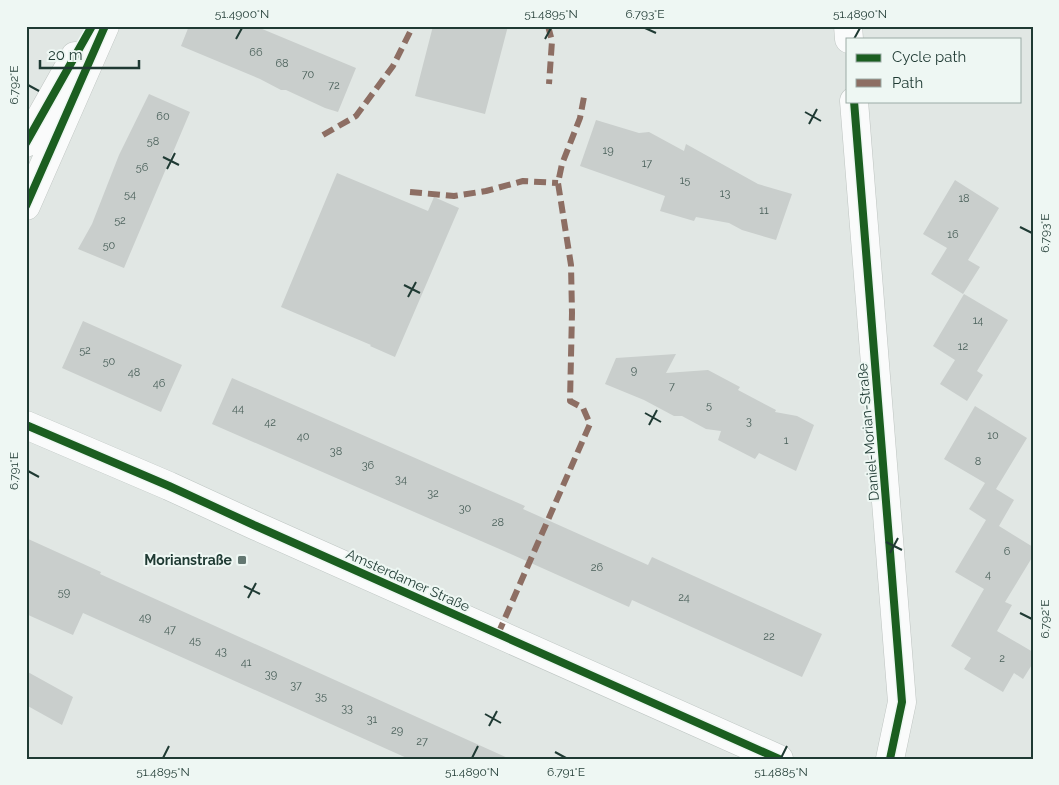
<svg xmlns="http://www.w3.org/2000/svg" width="1059" height="785" font-family="Raleway,sans-serif">
  <rect width="100%" height="100%" fill="#e1e7e4"/>
  <path fill="#c9cecc" d="M189 26H255L356 68 338 112 325 108 286 90H281L260 79 181 46Z
    M433 26H508L485 114 415 96Z
    M149 94 190 112 124 268 78 249 92 224 119 155Z
    M596 120 639 133 649 132 684 151 686 144 758 184 792 194 776 240 742 230 729 223 696 217 694 221 660 211 665 196 580 166Z
    M337 173 428 211 434 197 459 208 395 357 370 346 371 345 281 307Z
    M955 180 999 208 968 260 980 267 963 294 931 274 947 248 923 234Z
    M964 294 1008 320 977 371 983 375 967 401 940 384 955 360 933 346Z
    M83 321 182 365 161 412 62 368Z
    M676 354 666 373 708 370 740 387 738 390 776 410 775 412 797 416 814 425 796 471 759 453 755 459 718 440 721 431 706 429 682 416H674L644 400 605 384 616 358Z
    M232 378 525 506 523 509 648 565 652 557 822 634 802 677 632 600 629 607 504 551 212 424Z
    M975 406 1027 438 996 489 1014 500 999 526 1033 547V556L1005 602 1012 605 997 631 1033 652V663L1023 679 1014 673 1003 692 964 669 971 658 951 646 984 589 955 572 986 520 969 509 985 483 944 459Z
    M26 538 101 572 100 574 510 759H409L83 613 73 635 26 614Z
    M26 671 73 697 62 725 26 705Z"/>
  <g fill="none" stroke-linecap="round" stroke-linejoin="round">
    <g stroke="#bec4c1" stroke-width="29">
      <path id="street" d="M848 26 849 39
        M854 101 902 702 890 759
        M26 143 75 56
        M26 206 105 26"/>
    </g>
    <g stroke="#bdc5c2" stroke-width="29">
      <path id="secondary" d="M26 425 169 486 256 526 779 759"/>
    </g>
    <use href="#street" stroke="#fafbfb" stroke-width="28"/>
    <use href="#secondary" stroke="#fafbfb" stroke-width="28"/>
    <path stroke="#8d6e63" stroke-width="6" stroke-dasharray="12 6" stroke-linecap="butt" d="M548 26 552 41 549 84
      M323 135 356 116 393 66 413 26
      M410 192 454 196 486 191 523 181 558 183
      M498 634 590 424 583 408 570 401 572 313 571 265 558 183 562 164 580 118 584 97"/>
    <g stroke="#eef7f3" stroke-width="11">
      <path id="cycleway" d="M854 101 902 702 890 759
        M26 143 92 26
        M26 206 105 26
        M26 425 169 486 256 526 779 759"/>
    </g>
    <use href="#cycleway" stroke="#1b5e20" stroke-width="8"/>
  </g>
  <path fill="none" stroke="#1f3a33" stroke-width="2" d="M645 28 656 33M236 39 242 28M545 39 551 28M854 39 860 28M28 85 39 91M805 112 821 121M809 124 817 109M163 157 179 165M167 169 175 153M1020 227 1032 233M404 285 420 293M408 297 416 282M645 413 661 422M649 425 657 410M28 471 39 477M886 542 902 550M890 553 898 538M244 586 260 594M248 598 256 583M1020 613 1032 619M485 714 501 723M489 726 497 711M555 752 566 758M163 758 169 746M472 758 478 746M781 758 787 746"/>
  <rect fill="#637771" stroke="#eef7f3" stroke-width="2" x="237" y="555" width="10" height="10" rx="2.5"/>
  <g text-anchor="middle" dominant-baseline="central" stroke-width="4" stroke-linejoin="round" paint-order="stroke">
    <g font-size="11" fill="#4a605a">
      <text x="256" y="52">66</text>
      <text x="282" y="63">68</text>
      <text x="308" y="74">70</text>
      <text x="334" y="85">72</text>
      <text x="163" y="116">60</text>
      <text x="153" y="141">58</text>
      <text x="608" y="150">19</text>
      <text x="647" y="163">17</text>
      <text x="142" y="167">56</text>
      <text x="685" y="180">15</text>
      <text x="725" y="193">13</text>
      <text x="130" y="194">54</text>
      <text x="964" y="198">18</text>
      <text x="764" y="210">11</text>
      <text x="120" y="220">52</text>
      <text x="953" y="234">16</text>
      <text x="109" y="245">50</text>
      <text x="978" y="320">14</text>
      <text x="963" y="346">12</text>
      <text x="85" y="350">52</text>
      <text x="109" y="361">50</text>
      <text x="634" y="370">9</text>
      <text x="134" y="372">48</text>
      <text x="159" y="383">46</text>
      <text x="672" y="386">7</text>
      <text x="709" y="405">5</text>
      <text x="238" y="408">44</text>
      <text x="749" y="421">3</text>
      <text x="270" y="422">42</text>
      <text x="993" y="435">10</text>
      <text x="303" y="436">40</text>
      <text x="786" y="440">1</text>
      <text x="336" y="451">38</text>
      <text x="978" y="461">8</text>
      <text x="368" y="465">36</text>
      <text x="401" y="479">34</text>
      <text x="433" y="493">32</text>
      <text x="465" y="508">30</text>
      <text x="498" y="522">28</text>
      <text x="1007" y="551">6</text>
      <text x="597" y="567">26</text>
      <text x="988" y="574">4</text>
      <text x="64" y="592">59</text>
      <text x="684" y="597">24</text>
      <text x="145" y="617">49</text>
      <text x="170" y="629">47</text>
      <text x="769" y="636">22</text>
      <text x="195" y="640">45</text>
      <text x="221" y="651">43</text>
      <text x="1002" y="658">2</text>
      <text x="246" y="662">41</text>
      <text x="271" y="674">39</text>
      <text x="296" y="685">37</text>
      <text x="321" y="696">35</text>
      <text x="347" y="708">33</text>
      <text x="372" y="719">31</text>
      <text x="397" y="730">29</text>
      <text x="422" y="741">27</text>
    </g>
    <g font-size="14" fill="#1f3a33" stroke="#eef7f3">
      <text transform="translate(868 432) rotate(-95)">Daniel-Morian-Straße</text>
      <text transform="translate(408 580) rotate(24)">Amsterdamer Straße</text>
    </g>
    <g font-size="14" font-weight="bold" fill="#1f3a33" stroke="#eef7f3" text-anchor="end">
      <text x="232" y="560">Morianstraße</text>
    </g>
  </g>
  <rect width="1059" height="785" fill="none" stroke="#eef7f3" stroke-width="55"/>
  <rect x="846" y="38" width="175" height="65" fill="#eef7f3" stroke="#9baba6"/>
  <rect x="856" y="54" width="25" height="8" fill="#1b5e20" stroke="#9baba6"/>
  <text x="892" y="62" font-size="15" fill="#1f3a33">Cycle path</text>
  <rect x="856" y="79" width="25" height="8" fill="#8d6e63" stroke="#9baba6"/>
  <text x="892" y="88" font-size="15" fill="#1f3a33">Path</text>
  <path d="M40 60v8h99v-8" fill="none" stroke="#1f3a33" stroke-width="2.5"/>
  <text x="48" y="60" font-size="15" fill="#1f3a33" stroke="#eef7f3" stroke-width="4" paint-order="stroke">20 m</text>
  <rect x="28" y="28" width="1004" height="730" fill="none" stroke="#1f3a33" stroke-width="2"/>
  <g font-size="12" text-anchor="middle" fill="#1f3a33">
    <text x="242" y="18">51.4900°N</text>
    <text x="551" y="18">51.4895°N</text>
    <text x="645" y="18">6.793°E</text>
    <text x="860" y="18">51.4890°N</text>
    <text transform="translate(14 85) rotate(-90)" y="4">6.792°E</text>
    <text transform="translate(1045 233) rotate(-90)" y="4">6.793°E</text>
    <text transform="translate(14 471) rotate(-90)" y="4">6.791°E</text>
    <text transform="translate(1045 619) rotate(-90)" y="4">6.792°E</text>
    <text x="163" y="776">51.4895°N</text>
    <text x="472" y="776">51.4890°N</text>
    <text x="566" y="776">6.791°E</text>
    <text x="781" y="776">51.4885°N</text>
  </g>
</svg>
